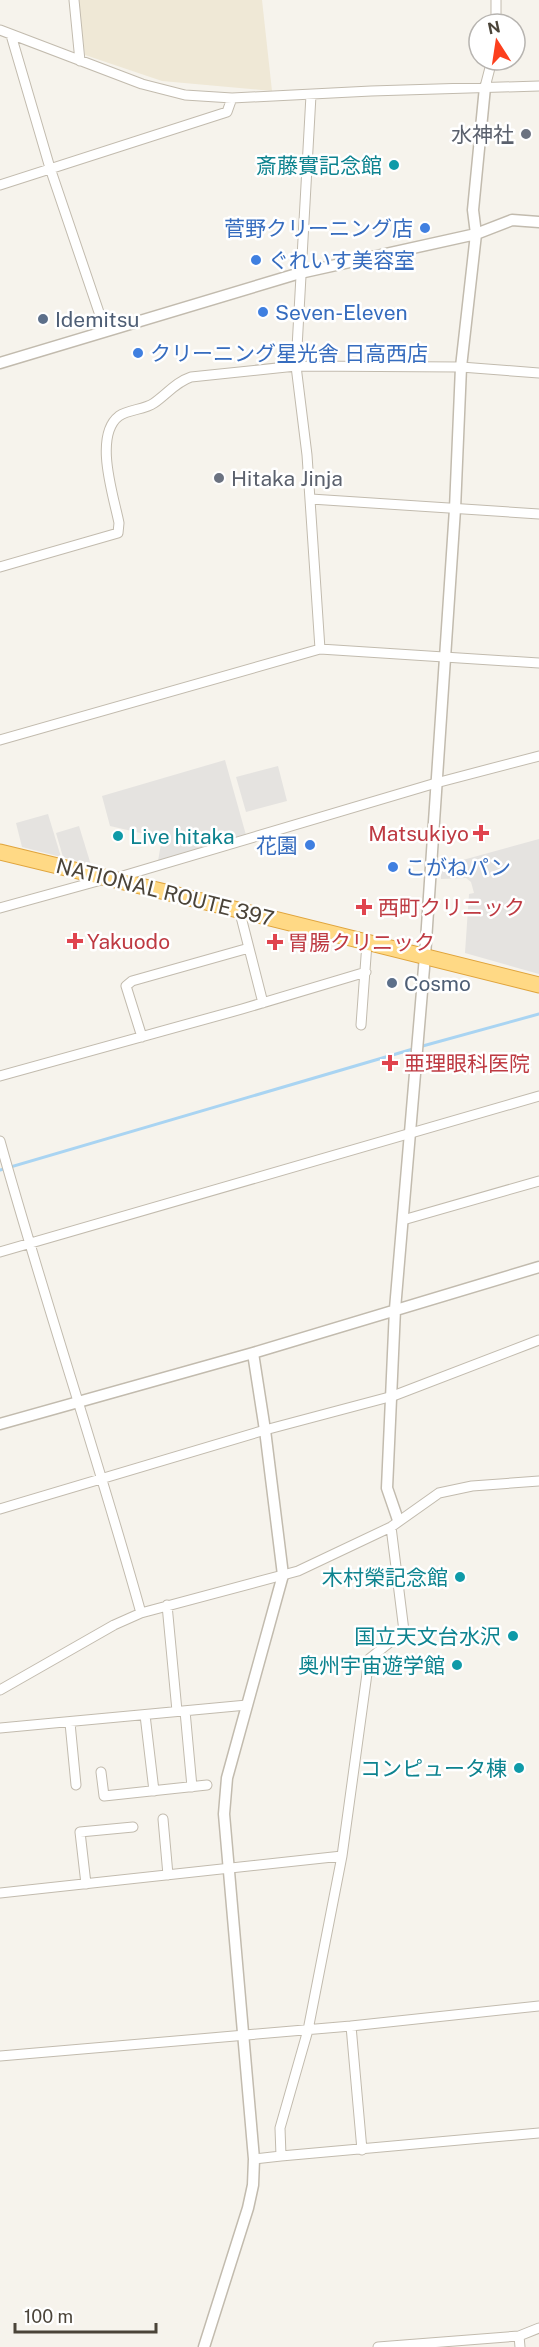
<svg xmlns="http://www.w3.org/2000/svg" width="539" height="2347" font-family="'Public Sans','Noto Sans JP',sans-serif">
  <rect width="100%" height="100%" fill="#f6f3ec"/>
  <path fill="#efe8d6" d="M78 0H262L272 91 162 81 85 55Z"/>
  <path fill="#e5e3e0" d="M225 760 246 835 158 861 162 838 110 826 102 796Z
    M278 766 287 801 246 812 236 777Z
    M48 814 61 857 22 847 16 823Z
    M79 826 91 865 63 857 56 833Z
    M539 839V974L465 953 469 894 474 893 471 882 466 878 441 879V866Z"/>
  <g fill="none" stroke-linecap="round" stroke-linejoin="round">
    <path stroke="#a9d4f2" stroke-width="3" d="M419 1047 539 1014
      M0 1170 413 1049"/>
    <g stroke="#c2bbae" stroke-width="11">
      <path id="minor" d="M74 0 80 61
        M496 24V0
        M0 30 142 84 185 95 232 98 371 91 539 86
        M11 35 50 168 105 330
        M485 87 492 60
        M311 95 296 366 307 455 320 649
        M0 185 227 112 232 98
        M311 499 539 514
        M0 567 118 533 119 523C114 497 93 436 119 416 129 409 144 410 154 403 167 394 176 382 191 377L296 366 461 367 539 373
        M0 740 320 649 539 663
        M116 878 436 783 539 756
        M0 908 105 879
        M239 909 263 1003
        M361 1025 367 943
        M142 1037 126 986 132 981 249 948
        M0 1076 242 1009 366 972
        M0 1141C44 1299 97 1455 141 1613
        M403 1220 539 1181
        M0 1252 539 1096
        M0 1509 265 1430 393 1396 539 1340
        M391 1527 404 1631 369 1659 342 1856 308 2030 280 2128 281 2156 539 2133
        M167 1605 177 1711
        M0 1690 114 1625 141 1613 298 1571 391 1527 439 1493 472 1486 539 1481
        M185 1711 192 1787
        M145 1715 154 1791
        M70 1723 76 1785
        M0 1728 247 1705
        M101 1772 104 1796 207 1785
        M163 1819 168 1875
        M86 1884 80 1832 133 1827
        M0 1893 342 1856
        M351 2026 362 2150
        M0 2056 351 2026 539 2006
        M254 2159 281 2156
        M519 2336 539 2328
        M378 2347 519 2336 520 2347"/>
    </g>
    <g stroke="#c2bbae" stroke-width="13">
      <path id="tertiary" d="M0 363 300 273 476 234 512 220 539 222
        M0 1424 253 1353 539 1267
        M398 1520 387 1488 395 1309 425 956 455 509 461 367 476 234 473 210 485 87
        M204 2347 248 2208 253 2185 254 2159 224 1814 227 1778 283 1575 265 1430 253 1353"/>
    </g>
    <g stroke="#e0a43c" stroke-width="17">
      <path id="trunk" d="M0 852C180 895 360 940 539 985"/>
    </g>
    <use href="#minor" stroke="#fff" stroke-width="9"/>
    <use href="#tertiary" stroke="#fff" stroke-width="10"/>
    <use href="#trunk" stroke="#ffd985" stroke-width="15"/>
  </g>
  <g fill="#6b7280" stroke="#fff" stroke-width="2">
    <circle cx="526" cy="134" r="6"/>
    <circle cx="219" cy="478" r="6"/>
  </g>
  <g fill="#0f9aa8" stroke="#fff" stroke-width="2">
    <circle cx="394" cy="165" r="6"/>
    <circle cx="118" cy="836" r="6"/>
    <circle cx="460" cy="1577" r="6"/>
    <circle cx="513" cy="1636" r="6"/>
    <circle cx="457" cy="1665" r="6"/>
    <circle cx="519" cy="1768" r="6"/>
  </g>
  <g fill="#3f7fe0" stroke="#fff" stroke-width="2">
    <circle cx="425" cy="228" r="6"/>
    <circle cx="256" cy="260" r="6"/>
    <circle cx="263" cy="312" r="6"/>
    <circle cx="138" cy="353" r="6"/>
    <circle cx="310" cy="845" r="6"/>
    <circle cx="393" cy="867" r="6"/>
  </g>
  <g fill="#5c6f8a" stroke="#fff" stroke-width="2">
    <circle cx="43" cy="319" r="6"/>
    <circle cx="392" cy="983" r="6"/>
  </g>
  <g fill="#e0444e" stroke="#fff" stroke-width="2">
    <path d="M478 824h6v6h6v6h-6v6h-6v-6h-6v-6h6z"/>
    <path d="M361 898h6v6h6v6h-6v6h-6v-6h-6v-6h6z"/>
    <path d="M72 932h6v6h6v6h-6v6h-6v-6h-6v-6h6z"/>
    <path d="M272 933h6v6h6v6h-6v6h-6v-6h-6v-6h6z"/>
    <path d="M387 1054h6v6h6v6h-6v6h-6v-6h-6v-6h6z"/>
  </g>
  <g text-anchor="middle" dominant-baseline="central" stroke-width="5" stroke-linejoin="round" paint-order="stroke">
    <g font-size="21" fill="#5b616d" stroke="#fff" text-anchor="end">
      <text x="514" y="134">水神社</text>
      <text x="231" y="478" text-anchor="start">Hitaka Jinja</text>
    </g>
    <g font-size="21" fill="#0d838f" stroke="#fff" text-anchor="end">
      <text x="382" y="165">斎藤實記念館</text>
      <text x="130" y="836" text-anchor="start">Live hitaka</text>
      <text x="448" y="1577">木村榮記念館</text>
      <text x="501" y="1636">国立天文台水沢</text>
      <text x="445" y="1665">奥州宇宙遊学館</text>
      <text x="507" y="1768">コンピュータ棟</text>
    </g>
    <g font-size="21" fill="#366cbe" stroke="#fff" text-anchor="start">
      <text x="413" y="228" text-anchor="end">菅野クリーニング店</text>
      <text x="268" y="260">ぐれいす美容室</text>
      <text x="275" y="312">Seven-Eleven</text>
      <text x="150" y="353">クリーニング星光舎 日高西店</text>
      <text x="298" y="845" text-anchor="end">花園</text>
      <text x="405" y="867">こがねパン</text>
    </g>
    <g font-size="21" fill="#4e5e75" stroke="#fff" text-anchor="start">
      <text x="55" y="319">Idemitsu</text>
      <text x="404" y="983">Cosmo</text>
    </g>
    <g font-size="21" fill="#be3a42" stroke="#fff" text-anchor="start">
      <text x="469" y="833" text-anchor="end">Matsukiyo</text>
      <text x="378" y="907">西町クリニック</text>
      <text x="87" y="941">Yakuodo</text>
      <text x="288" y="942">胃腸クリニック</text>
      <text x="404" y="1063">亜理眼科医院</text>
    </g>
    <g font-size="21" fill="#4b4439" stroke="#fff">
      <text transform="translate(165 892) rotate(14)">NATIONAL ROUTE 397</text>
    </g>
  </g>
  <g transform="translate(497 42) rotate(348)"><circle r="28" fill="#ffffff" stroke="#b7b4b0" stroke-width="1.5"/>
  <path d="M0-4.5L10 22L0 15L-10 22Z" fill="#fc3f1d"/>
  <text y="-9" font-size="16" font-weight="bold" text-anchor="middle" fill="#4b4439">N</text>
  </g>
  <path d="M15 2323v9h141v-9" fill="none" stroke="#4b4439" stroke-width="3"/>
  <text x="24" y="2323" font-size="18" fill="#4b4439" stroke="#ffffff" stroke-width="4.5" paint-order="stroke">100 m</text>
</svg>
